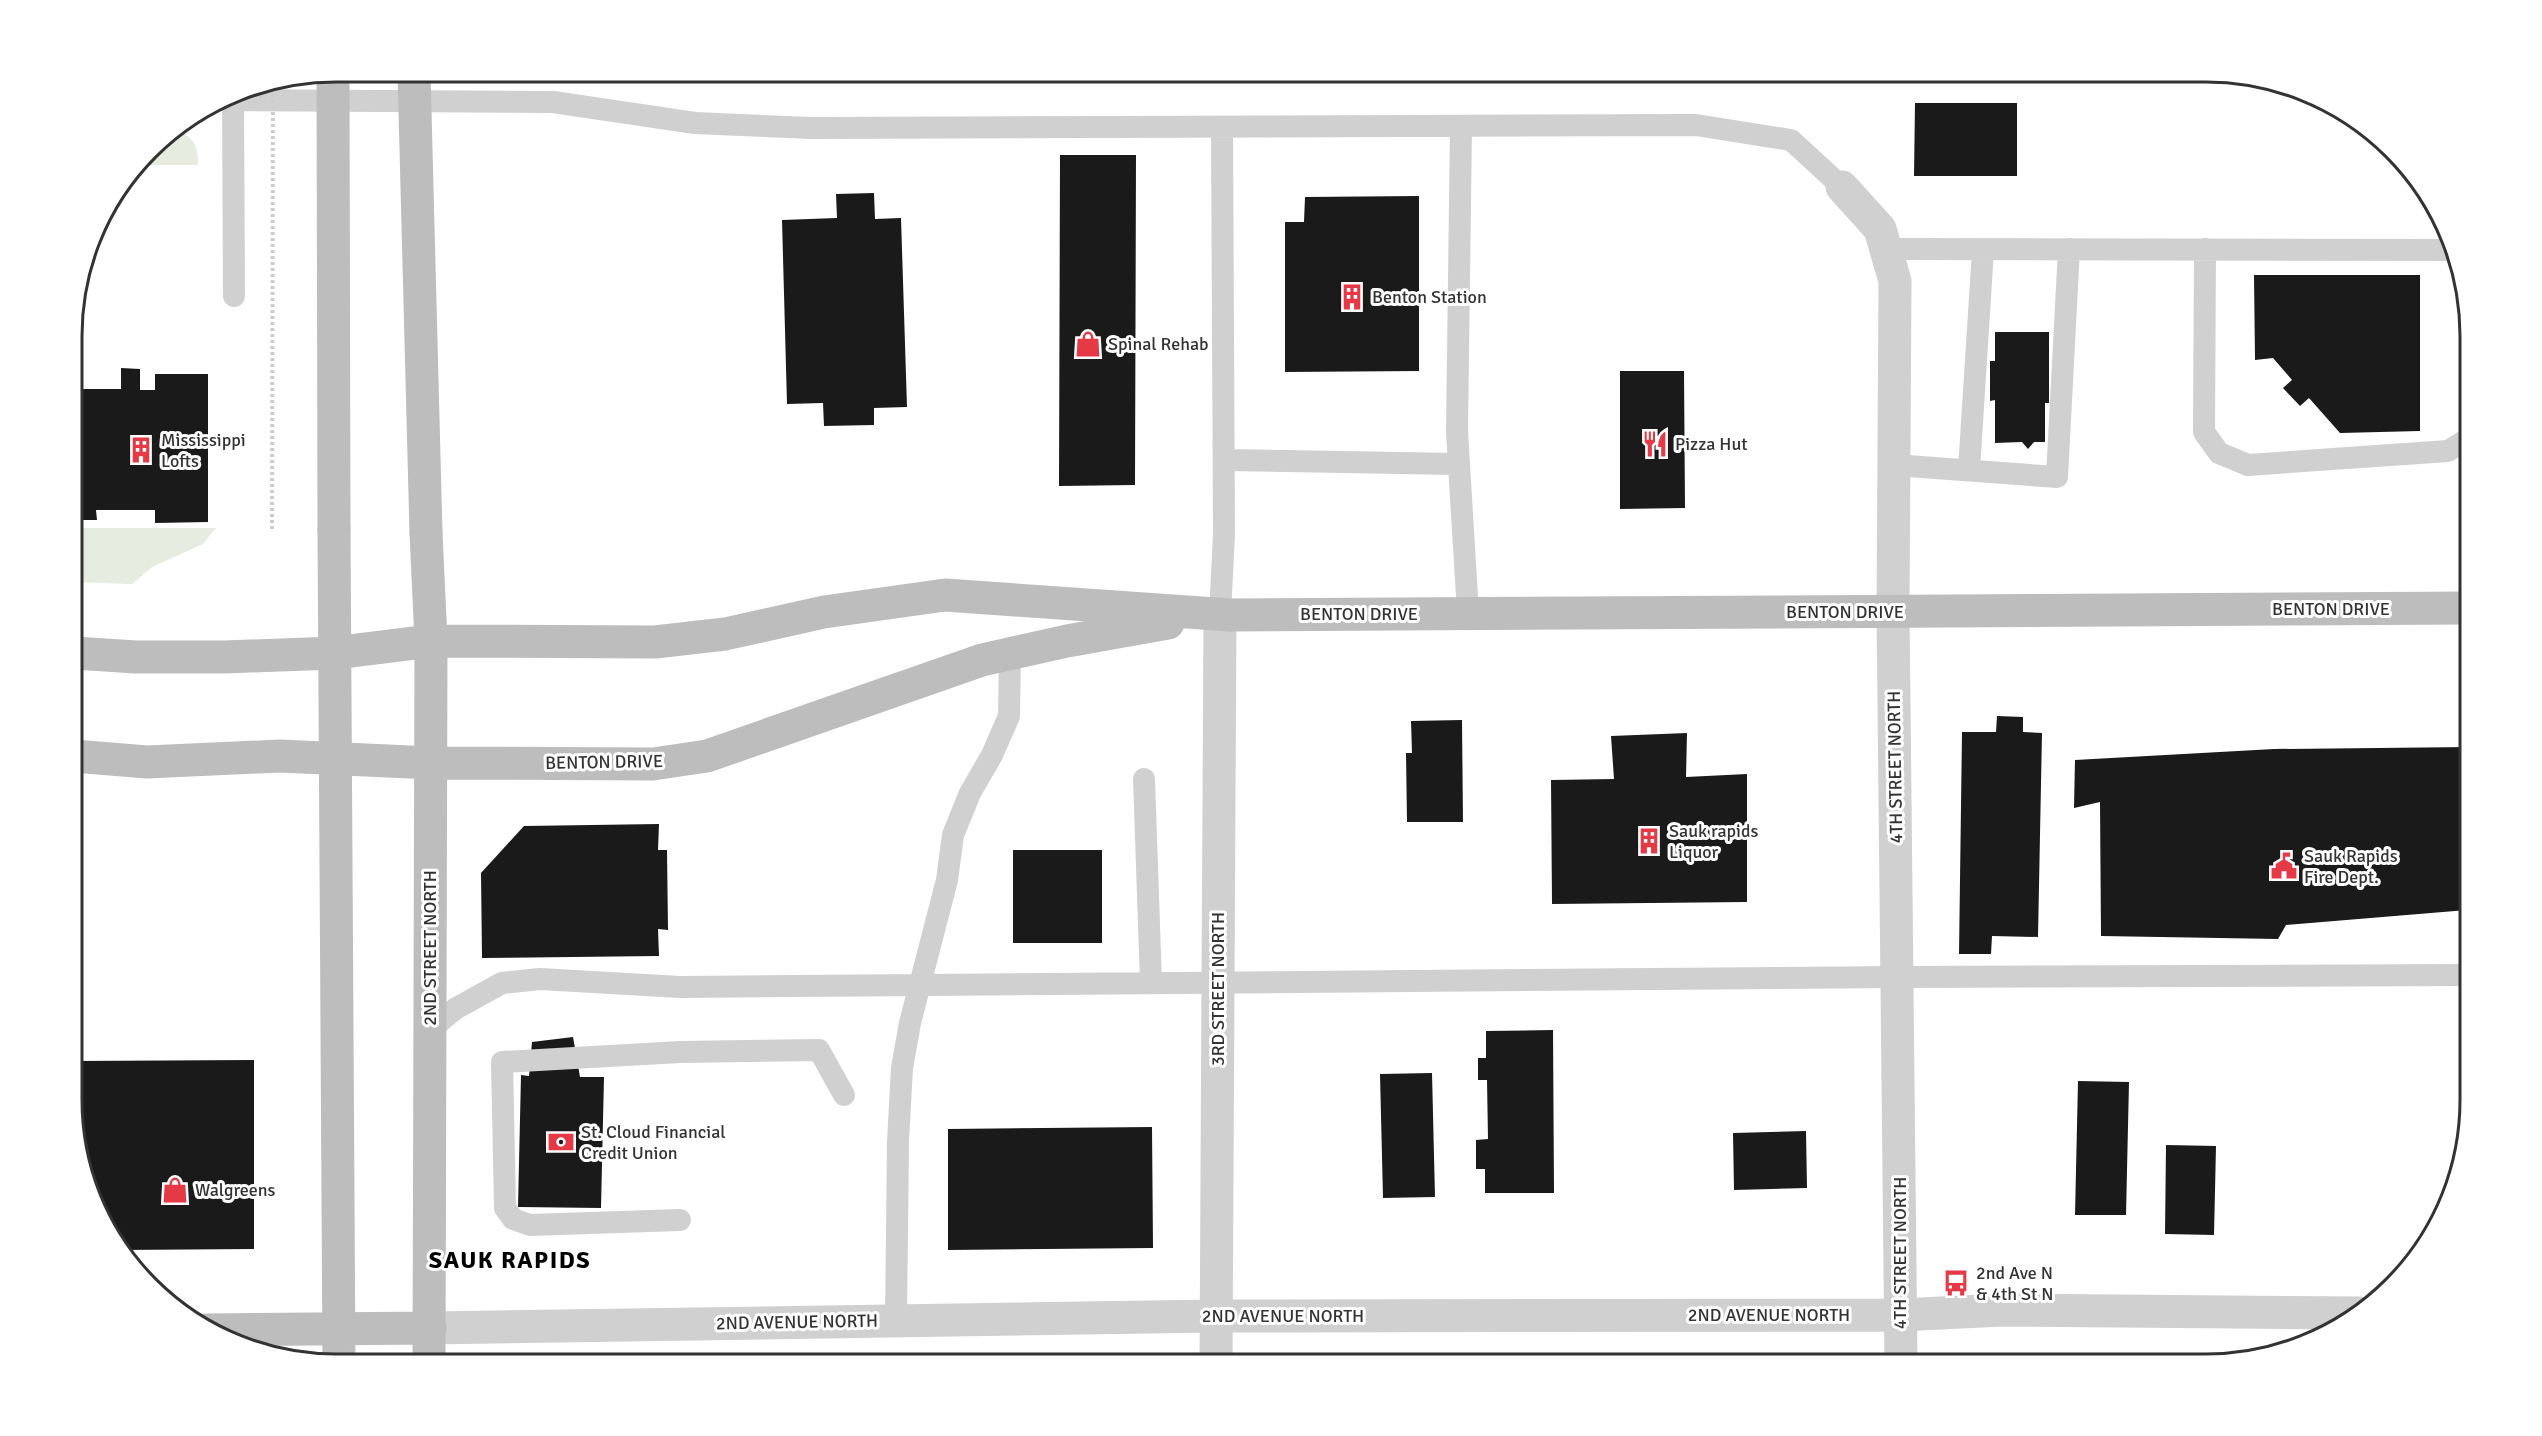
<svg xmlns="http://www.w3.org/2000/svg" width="2542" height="1436" font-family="Signika,sans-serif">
  <rect width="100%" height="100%" fill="#fff"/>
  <path fill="#e6ecdf" d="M185 134C197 143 198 151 198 165H141L162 138Z
    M74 528H216L203 544 152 567 132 584 74 582Z"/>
  <path fill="#1a1a1a" d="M1915 103H2017V176H1914Z
    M1060 155H1136L1135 485 1059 486Z
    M874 193 875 219 901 218 907 407 874 408V425L824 426 823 403 787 404 782 220 837 218 836 194Z
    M1419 196V371L1285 372V222H1304L1305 197Z
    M2254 275H2420V431L2340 433 2309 398 2300 406 2283 388 2292 380 2273 358 2255 360Z
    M1995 332H2049V403H2045V442H2034L2028 449 2022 442 1995 443V400L1990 401V361H1995Z
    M121 368 140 369V390H155V374H208V522L155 523V510H96L97 520H74V389H121Z
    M1620 371H1684L1685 508 1620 509Z
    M1997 716 2023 717V732L2042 733 2038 937 1992 936 1991 954H1959L1962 732H1996Z
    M1462 720 1463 822H1407L1406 753H1412L1411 721Z
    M1687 733 1686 777 1747 774V902L1552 904 1551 780 1614 779 1611 736Z
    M2469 747 2467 910 2286 925 2278 939 2101 936 2100 802 2074 808 2075 760 2274 749Z
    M659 824 658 850H667L668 930 658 929 659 956 482 958 481 873 524 826Z
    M1013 850H1102V943H1013Z
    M1553 1030 1554 1193H1485V1169H1476V1140L1488 1139 1487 1080H1478V1058H1486V1031Z
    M573 1037 580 1077H604L601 1208 518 1207 521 1075 529 1076 532 1042Z
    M254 1060V1249L120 1250 116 1246 74 1134V1061Z
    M1432 1073 1435 1197 1383 1198 1380 1074Z
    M2078 1081 2129 1082 2126 1215H2075Z
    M1152 1127 1153 1248 948 1250V1129Z
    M1806 1131 1807 1188 1734 1190 1733 1133Z
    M2166 1145 2216 1146 2214 1235 2165 1234Z"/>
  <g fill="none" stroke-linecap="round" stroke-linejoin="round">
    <path stroke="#d0d0d0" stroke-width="22" d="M223 100 553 102 695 123 811 128 1696 125 1791 140 1842 187
      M233 100 234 296
      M1461 126 1457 431 1468 613
      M1885 249 2455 250
      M2205 249 2204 432 2219 453 2248 465 2448 451 2469 438
      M1224 460 1458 464
      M1894 465 2057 477 2069 249
      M1969 470 1983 250
      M1220 614 1224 534 1222 127
      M1144 779 1151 983
      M430 1030 455 1009 502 983 540 979 680 987 1897 977 2469 975
      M680 1220 530 1225 513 1219 505 1208 502 1062 680 1052 819 1050 844 1095
      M896 1321 898 1141 902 1068 910 1023 947 880 953 835 970 793 992 755 1009 716 1010 654"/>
    <path stroke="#d0d0d0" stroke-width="33" d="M1842 187 1880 229 1895 281 1893 611 1901 1364
      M430 1328 1216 1316 1901 1315 2002 1310 2359 1313
      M1216 1364 1220 614"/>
    <path stroke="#bdbdbd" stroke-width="33" d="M334 530 339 1364
      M426 533 431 641 429 1364
      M74 653 136 657H224L334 653 431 641 655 642 725 634 824 612 945 595 1230 615 2469 608
      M74 756 147 762 280 756 431 763 653 764 707 756 982 660 1067 641 1168 623
      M207 1330 430 1328"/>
    <path stroke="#cdcdcd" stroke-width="4" stroke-dasharray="3 3" stroke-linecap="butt" d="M272 529 273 85"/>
    <path stroke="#bdbdbd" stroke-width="33" d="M414 72 426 533
      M333 73 334 530"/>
  </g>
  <defs>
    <g id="building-bare" transform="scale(2.07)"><path d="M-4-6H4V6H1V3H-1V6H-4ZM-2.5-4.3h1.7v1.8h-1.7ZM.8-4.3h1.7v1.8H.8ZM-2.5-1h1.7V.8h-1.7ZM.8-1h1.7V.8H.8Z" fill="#e63946" stroke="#fff" stroke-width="2.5" paint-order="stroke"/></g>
    <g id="shop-bare" transform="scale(2.07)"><path d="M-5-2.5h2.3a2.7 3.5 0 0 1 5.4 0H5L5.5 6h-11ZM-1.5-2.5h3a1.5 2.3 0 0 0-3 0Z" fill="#e63946" stroke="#fff" stroke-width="2.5" paint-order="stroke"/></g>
    <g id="restaurant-bare" transform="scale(2.07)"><path d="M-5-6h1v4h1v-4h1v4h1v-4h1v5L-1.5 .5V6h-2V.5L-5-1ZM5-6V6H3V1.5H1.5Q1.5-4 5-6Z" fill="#e63946" stroke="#fff" stroke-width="2.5" paint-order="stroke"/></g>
    <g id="civic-bare" transform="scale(2.07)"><path d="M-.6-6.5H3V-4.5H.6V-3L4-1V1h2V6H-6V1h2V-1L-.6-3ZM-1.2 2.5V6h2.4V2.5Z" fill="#e63946" stroke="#fff" stroke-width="2.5" paint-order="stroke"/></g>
    <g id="bank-bare" transform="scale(2.07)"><path d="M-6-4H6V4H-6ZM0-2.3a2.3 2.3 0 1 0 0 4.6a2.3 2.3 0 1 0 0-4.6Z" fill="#e63946" stroke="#fff" stroke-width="2.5" paint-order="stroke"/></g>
    <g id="bus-bare" transform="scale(2.07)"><path d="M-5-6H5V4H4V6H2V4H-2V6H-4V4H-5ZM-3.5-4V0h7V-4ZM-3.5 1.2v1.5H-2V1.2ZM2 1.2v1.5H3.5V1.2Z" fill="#e63946" stroke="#fff" stroke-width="2.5" paint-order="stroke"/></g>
  </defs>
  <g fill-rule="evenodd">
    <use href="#building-bare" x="1352" y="297"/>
    <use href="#shop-bare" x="1088" y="344"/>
    <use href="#restaurant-bare" x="1655" y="444"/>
    <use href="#building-bare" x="141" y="450"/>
    <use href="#building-bare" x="1649" y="841"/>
    <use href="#civic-bare" x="2284" y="866"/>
    <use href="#bank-bare" x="561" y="1142"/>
    <use href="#shop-bare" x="175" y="1190"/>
    <use href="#bus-bare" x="1956" y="1283"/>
  </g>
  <g text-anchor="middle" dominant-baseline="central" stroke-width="6" stroke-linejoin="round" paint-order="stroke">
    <g font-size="18" fill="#333" stroke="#fff" text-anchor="start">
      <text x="1372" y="297">Benton Station</text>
      <text x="1108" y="344">Spinal Rehab</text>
      <text x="161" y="440">Mississippi<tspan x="161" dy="21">Lofts</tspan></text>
      <text x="1675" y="444">Pizza Hut</text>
      <text x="1669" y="831">Sauk rapids<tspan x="1669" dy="21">Liquor</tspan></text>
      <text x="2304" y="856">Sauk Rapids<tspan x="2304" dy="21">Fire Dept.</tspan></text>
      <text x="581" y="1132">St. Cloud Financial<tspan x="581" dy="21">Credit Union</tspan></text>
      <text x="195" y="1190">Walgreens</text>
      <text x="1976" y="1273">2nd Ave N<tspan x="1976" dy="21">&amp; 4th St N</tspan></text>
    </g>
    <g font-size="18" fill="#333" stroke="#fff">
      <text x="2331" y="609">BENTON DRIVE</text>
      <text x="1845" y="612">BENTON DRIVE</text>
      <text x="1359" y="614">BENTON DRIVE</text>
      <text transform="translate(604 762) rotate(-1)">BENTON DRIVE</text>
      <text transform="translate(1895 767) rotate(-91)">4TH STREET NORTH</text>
      <text transform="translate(430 948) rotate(-90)">2ND STREET NORTH</text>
      <text transform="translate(1218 989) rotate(-90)">3RD STREET NORTH</text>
      <text transform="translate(1900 1253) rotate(-90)">4TH STREET NORTH</text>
      <text x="1769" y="1315">2ND AVENUE NORTH</text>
      <text x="1283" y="1316">2ND AVENUE NORTH</text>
      <text transform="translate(797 1322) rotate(-1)">2ND AVENUE NORTH</text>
    </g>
    <g font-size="24" font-weight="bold" letter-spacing="1.5" fill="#000" stroke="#fff">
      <text x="510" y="1260">SAUK RAPIDS</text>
    </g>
  </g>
  <path d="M0 0H2542V1436H0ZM336 82H2206A254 254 0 0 1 2460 336V1100A254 254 0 0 1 2206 1354H336A254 254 0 0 1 82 1100V336A254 254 0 0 1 336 82Z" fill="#fff" fill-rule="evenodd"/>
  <path fill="none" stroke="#333" stroke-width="3" d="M336 82H2206A254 254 0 0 1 2460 336V1100A254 254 0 0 1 2206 1354H336A254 254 0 0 1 82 1100V336A254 254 0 0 1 336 82Z"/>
</svg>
